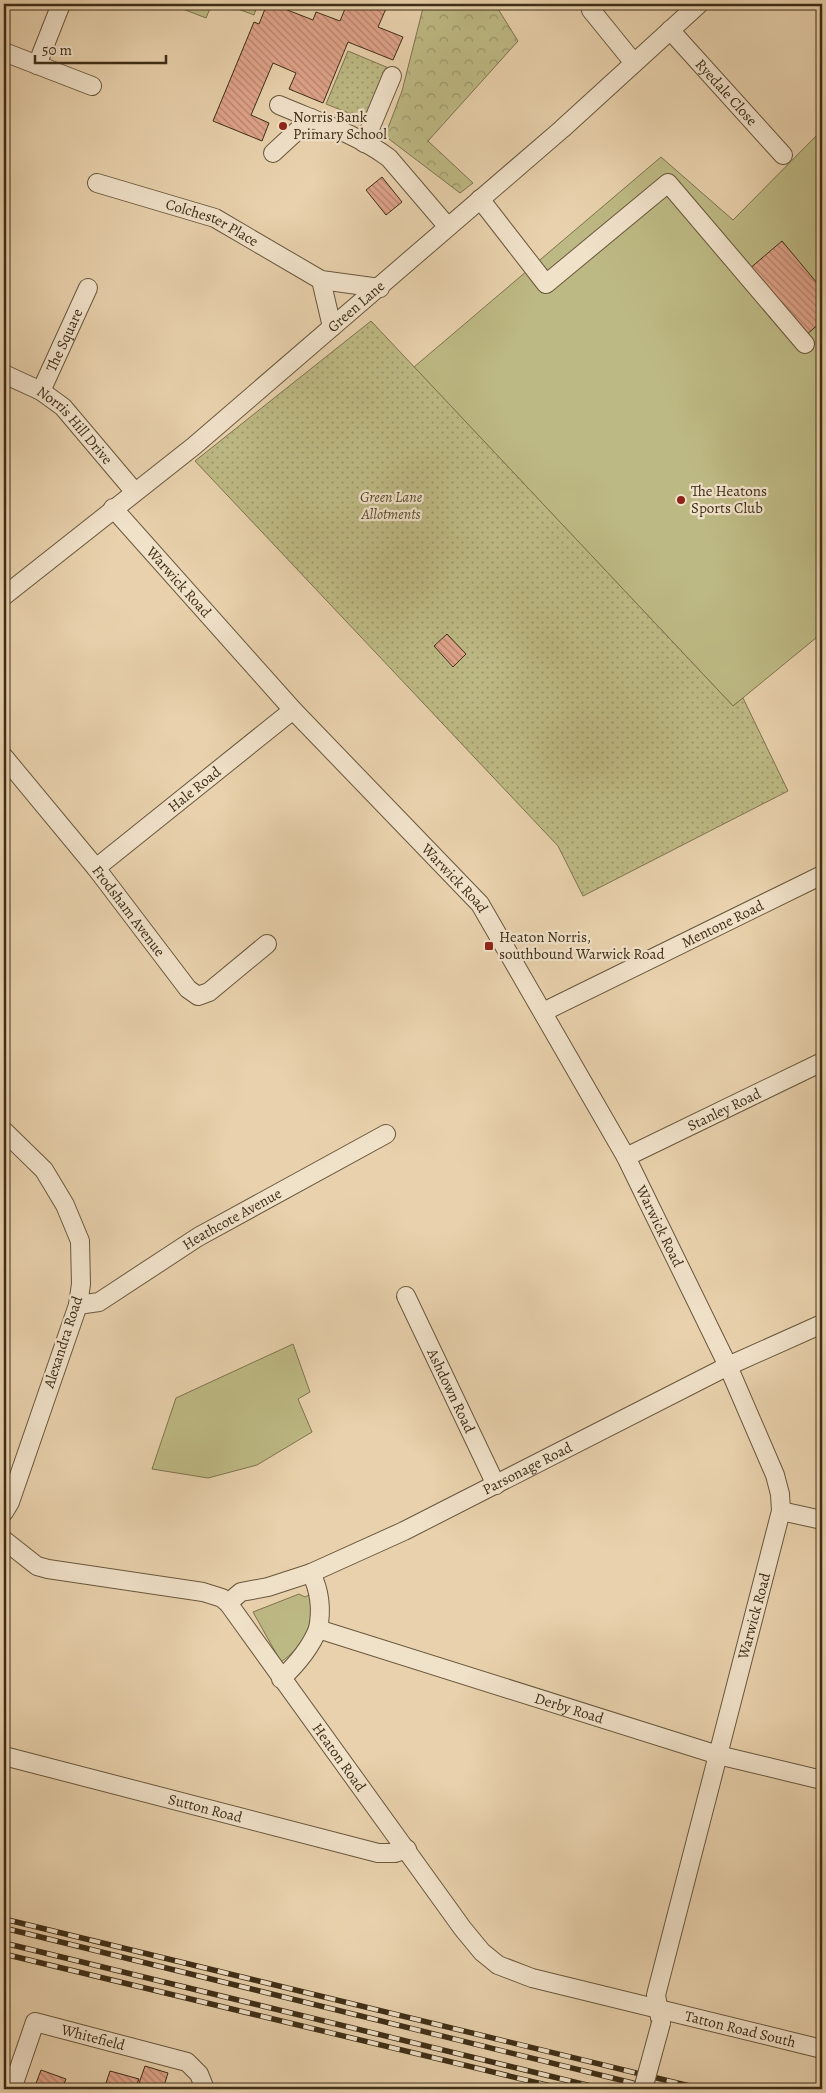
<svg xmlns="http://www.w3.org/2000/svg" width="826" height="2093" font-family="Alegreya,serif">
  <defs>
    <pattern id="park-crowns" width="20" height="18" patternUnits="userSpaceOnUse" patternTransform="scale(1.25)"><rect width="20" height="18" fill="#bdb984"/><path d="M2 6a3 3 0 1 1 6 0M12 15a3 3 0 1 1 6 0" fill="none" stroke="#9b976b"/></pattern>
    <pattern id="garden-dots" width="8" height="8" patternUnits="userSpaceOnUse" patternTransform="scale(1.25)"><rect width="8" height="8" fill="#bdb984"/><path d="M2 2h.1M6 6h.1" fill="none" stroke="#9b976b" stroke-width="1.8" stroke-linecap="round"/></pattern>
    <pattern id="building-back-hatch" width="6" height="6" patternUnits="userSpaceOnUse" patternTransform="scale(1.25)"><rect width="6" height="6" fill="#dfa38a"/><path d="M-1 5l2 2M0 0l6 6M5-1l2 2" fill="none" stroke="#b68570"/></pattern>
  </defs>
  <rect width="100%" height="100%" fill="#e8d1ac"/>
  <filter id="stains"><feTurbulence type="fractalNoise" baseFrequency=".004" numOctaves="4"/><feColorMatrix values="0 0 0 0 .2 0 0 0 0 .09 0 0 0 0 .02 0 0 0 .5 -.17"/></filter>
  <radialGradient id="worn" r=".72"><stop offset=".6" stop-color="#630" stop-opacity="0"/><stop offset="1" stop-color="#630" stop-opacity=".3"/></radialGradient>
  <path fill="#bdb984" stroke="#7e744e" d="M822 130V633L733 706 414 367 661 157 733 220Z
    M293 1344 310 1392 298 1399 312 1432 257 1465 208 1478 152 1469 176 1398Z
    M299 1594 305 1597 309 1595C319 1623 302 1647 281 1662L253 1612Z"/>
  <path fill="url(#park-crowns)" stroke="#7e744e" d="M170 4H212L206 18Z
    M225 4H258L254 15Z
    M424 4H495L518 41 428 141 473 183 460 193 385 136 402 91Z"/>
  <path fill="url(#garden-dots)" stroke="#7e744e" d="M348 51 391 69 369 121 326 104Z
    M371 321 733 706 743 698 788 791 583 896 558 846 195 461Z"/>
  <path fill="url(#building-back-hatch)" stroke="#3f2e17" d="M267 4H272L313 20 316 12 340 21 347 4H388L378 27 403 37 393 60 348 42 323 103 289 89 296 73 273 63 251 115 269 123 262 141 213 121 254 22 259 24Z
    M382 177 402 202 386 215 366 190Z
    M782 241 822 289V321L804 337 748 270Z
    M447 634 466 654 453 667 434 646Z
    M145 2066 168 2073 163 2089 152 2087 151 2089H137Z
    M41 2070 66 2079 62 2089H34Z
    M110 2071 139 2079 135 2089H104Z"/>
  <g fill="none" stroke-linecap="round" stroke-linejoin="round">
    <g stroke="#69573c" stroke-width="20">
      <g id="minor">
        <path d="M590 4 591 10 634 63"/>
        <path id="s1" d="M670 30 783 155"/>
        <path d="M4 52 92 86"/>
        <path d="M37 65 61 4"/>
        <path d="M279 105C316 121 357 134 389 158L448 227"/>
        <path d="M364 143 392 76"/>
        <path d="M273 153 311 118"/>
        <path id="s2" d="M97 183 215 218 321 280 380 288"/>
        <path d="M480 199 546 284 668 183 805 344"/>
        <path d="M321 280 332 327"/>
        <path id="s3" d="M4 374 41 391 63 407 134 491"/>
        <path id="s4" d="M41 391 88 288"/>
        <path id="s5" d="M113 508 293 710 480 904 626 1157 728 1366 775 1475 780 1494 781 1511 656 1995 661 2023"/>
        <path id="s6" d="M4 596 194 446 562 129 699 4"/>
        <path id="s7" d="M4 757 96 868 188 989 198 996 209 992 267 944"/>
        <path id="s8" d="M96 868 293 710"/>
        <path id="s9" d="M543 1012 822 875"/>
        <path d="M4 1131 44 1170 65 1205 80 1241 81 1284 78 1305 10 1502 4 1512"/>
        <path id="s10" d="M626 1157 822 1062"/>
        <path id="s11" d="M406 1296 496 1485"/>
        <path id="s12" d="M78 1305 99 1302 198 1237 386 1134"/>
        <path d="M781 1511 822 1520"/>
        <path id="s13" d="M4 1540 37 1566 48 1569 203 1592 222 1598 228 1603 463 1929 482 1952 498 1965 532 1978 822 2049"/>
        <path d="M311 1573C320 1591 322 1609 318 1629"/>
        <path id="s14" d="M228 1603 241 1592 268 1587 311 1573 404 1531 728 1366 822 1324"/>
        <path id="s15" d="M281 1679C297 1664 310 1649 318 1629L718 1755 822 1780"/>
        <path id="s16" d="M4 1756 378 1853H395L407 1849"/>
        <path id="s17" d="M12 2089 35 2022 187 2062 199 2074 205 2089"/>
      </g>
    </g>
    <use href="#minor" stroke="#f0e1c9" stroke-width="18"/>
    <g stroke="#3f2e17" stroke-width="5.5">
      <path id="rail" d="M4 1919 702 2089
        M4 1928 657 2089
        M4 1943 603 2089
        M4 1954 563 2089"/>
    </g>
    <use href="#rail" stroke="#f0e1c9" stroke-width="4" stroke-dasharray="11" stroke-linecap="butt"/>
    <g stroke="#69573c" stroke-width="20" stroke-linecap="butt">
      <path id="minor-bridge" d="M643 2089 661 2023"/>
    </g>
    <use href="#minor-bridge" stroke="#f0e1c9" stroke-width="18"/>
  </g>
  <g fill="#8f2418" stroke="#f0e1c9" stroke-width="2">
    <circle cx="283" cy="126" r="5"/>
    <circle cx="681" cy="500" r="5"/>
    <rect x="484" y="941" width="10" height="10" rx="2.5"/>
  </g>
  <g text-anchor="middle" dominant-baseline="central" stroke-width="4.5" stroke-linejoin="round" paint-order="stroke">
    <g font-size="15" fill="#3f2e17" stroke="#f0e1c9">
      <text stroke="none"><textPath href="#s1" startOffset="84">Ryedale Close</textPath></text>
      <text stroke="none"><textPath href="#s2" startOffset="122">Colchester Place</textPath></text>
      <text stroke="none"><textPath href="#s6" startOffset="456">Green Lane</textPath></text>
      <text stroke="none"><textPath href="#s4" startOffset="56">The Square</textPath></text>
      <text stroke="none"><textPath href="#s3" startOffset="89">Norris Hill Drive</textPath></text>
      <text stroke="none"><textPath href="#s5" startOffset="99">Warwick Road</textPath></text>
      <text stroke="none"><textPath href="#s8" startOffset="126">Hale Road</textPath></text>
      <text stroke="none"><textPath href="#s5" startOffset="504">Warwick Road</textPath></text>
      <text stroke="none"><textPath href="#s7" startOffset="198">Frodsham Avenue</textPath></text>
      <text stroke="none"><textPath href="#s9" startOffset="200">Mentone Road</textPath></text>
      <text stroke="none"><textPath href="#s10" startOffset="109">Stanley Road</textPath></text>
      <text stroke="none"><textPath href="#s12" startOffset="178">Heathcote Avenue</textPath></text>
      <text stroke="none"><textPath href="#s5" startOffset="909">Warwick Road</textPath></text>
      <text transform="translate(63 1342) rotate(-72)">Alexandra Road</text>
      <text stroke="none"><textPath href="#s11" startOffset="105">Ashdown Road</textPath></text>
      <text stroke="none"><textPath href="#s14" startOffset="330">Parsonage Road</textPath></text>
      <text transform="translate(754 1616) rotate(-75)">Warwick Road</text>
      <text stroke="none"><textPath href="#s15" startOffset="326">Derby Road</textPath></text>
      <text stroke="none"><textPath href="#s13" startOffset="428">Heaton Road</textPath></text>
      <text stroke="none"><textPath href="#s16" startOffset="208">Sutton Road</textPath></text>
      <text stroke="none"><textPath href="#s13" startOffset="941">Tatton Road South</textPath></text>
      <text stroke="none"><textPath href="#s17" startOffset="131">Whitefield</textPath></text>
    </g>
    <g font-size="15" fill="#3f2e17" stroke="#f0e1c9" text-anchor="start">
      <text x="293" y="117">Norris Bank<tspan x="293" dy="17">Primary School</tspan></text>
      <text x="691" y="491">The Heatons<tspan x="691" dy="17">Sports Club</tspan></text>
      <text x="499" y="937">Heaton Norris,<tspan x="499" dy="17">southbound Warwick Road</tspan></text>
    </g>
    <g font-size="15" font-style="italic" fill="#584a2d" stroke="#f0e1c9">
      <text x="391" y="497">Green Lane<tspan x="391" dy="17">Allotments</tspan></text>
    </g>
  </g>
  <rect width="826" height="2093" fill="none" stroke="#e8d1ac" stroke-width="20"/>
  <rect x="5" y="5" width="816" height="2083" fill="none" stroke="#3f2e17" stroke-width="2.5"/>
  <rect x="10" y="10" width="806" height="2073" fill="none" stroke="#3f2e17"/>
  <path d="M35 55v8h131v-8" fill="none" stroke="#3f2e17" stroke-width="2.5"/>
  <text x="42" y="55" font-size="15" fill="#3f2e17" stroke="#f0e1c9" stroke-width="4" paint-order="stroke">50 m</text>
  <rect width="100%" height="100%" filter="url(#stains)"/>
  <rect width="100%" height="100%" fill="url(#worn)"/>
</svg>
